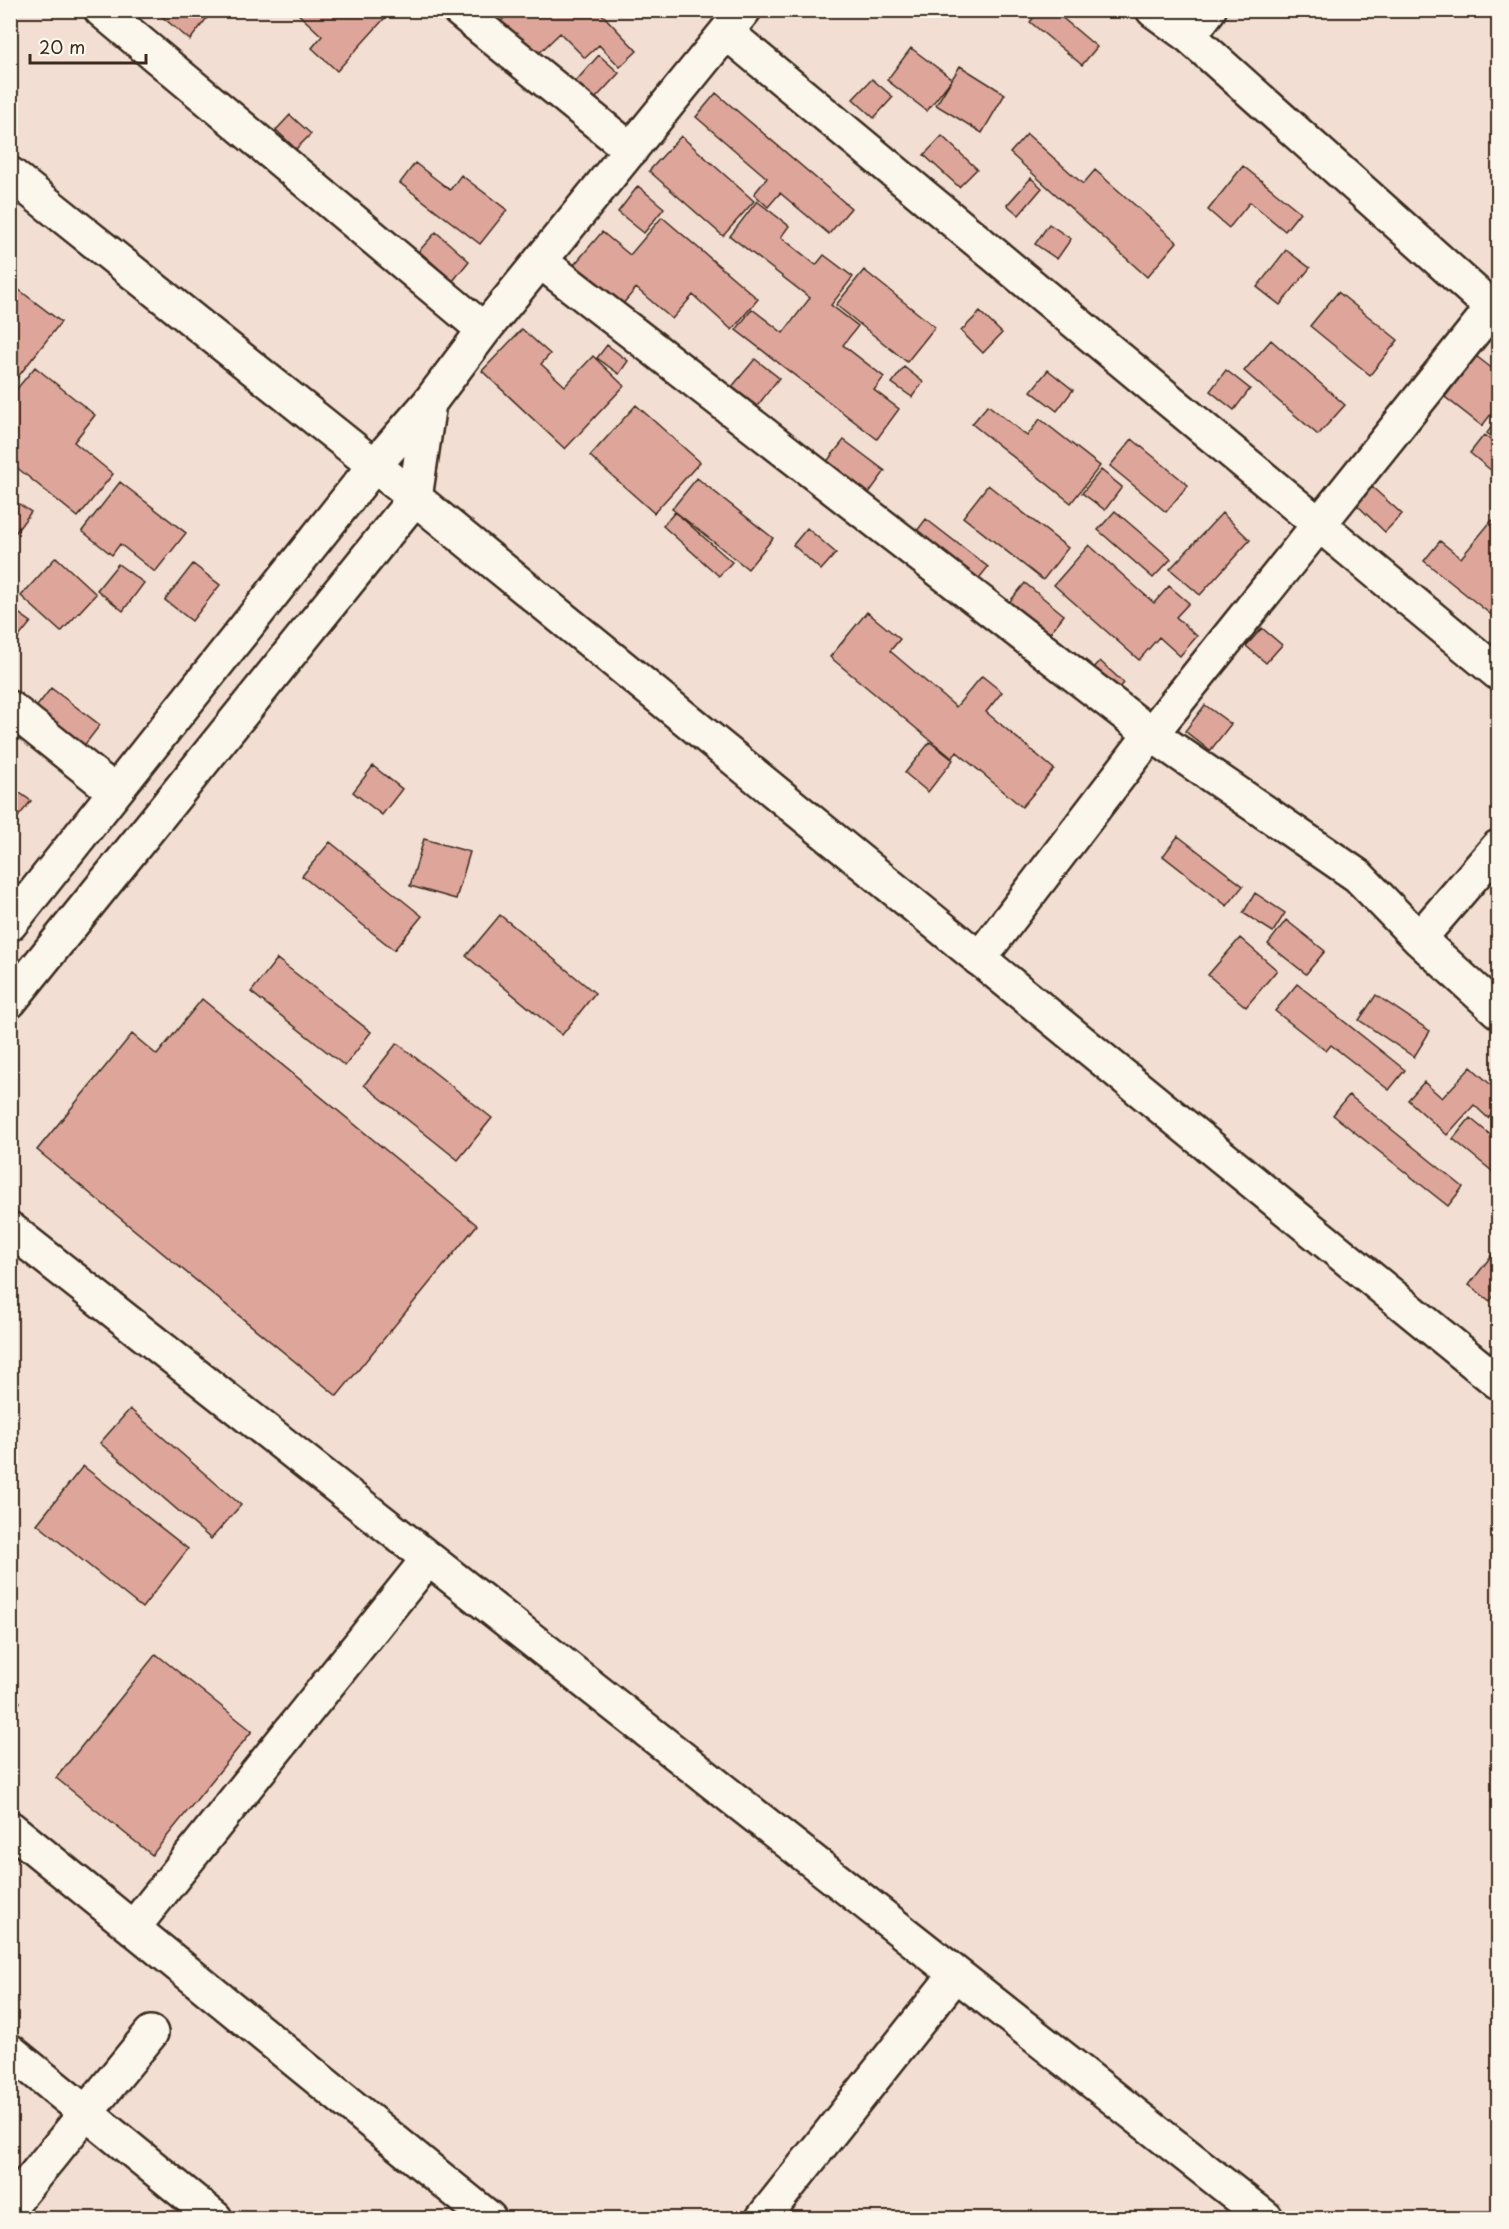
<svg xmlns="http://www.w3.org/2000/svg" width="1509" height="2229" font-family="'Playpen Sans',sans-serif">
  <rect width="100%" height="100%" fill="#f2ded3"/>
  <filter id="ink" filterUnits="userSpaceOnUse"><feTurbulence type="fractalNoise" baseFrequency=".0167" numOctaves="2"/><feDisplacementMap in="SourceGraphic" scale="12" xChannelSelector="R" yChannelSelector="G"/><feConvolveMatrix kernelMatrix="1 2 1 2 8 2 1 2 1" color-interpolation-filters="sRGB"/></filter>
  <g filter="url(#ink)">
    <path fill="#dea59a" stroke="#3b2a1e" stroke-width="1.5" d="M154 10H213L190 40Z
      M294 10H362L365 13 367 10H392L337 71 312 48 322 36Z
      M512 10H598L637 51 620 67 599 45 585 58 560 33 533 59 499 23Z
      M645 10H658L651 17Z
      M1040 10H1053L1097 47 1082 65 1030 22Z
      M911 48 952 79 927 111 887 80Z
      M599 55 619 73 595 99 575 82Z
      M960 66 1005 94 982 133 936 105Z
      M872 79 893 97 874 118 853 99Z
      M716 93 851 208 829 234 780 193 768 207 754 194 767 178 696 117Z
      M290 115 311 134 296 149 276 130Z
      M1027 134 1083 184 1095 170 1177 242 1147 277 1010 153Z
      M681 136 754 201 723 236 649 171Z
      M942 136 977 169 959 187 924 155Z
      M415 163 450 190 461 175 507 210 480 244 400 183Z
      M1243 166 1300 212 1285 231 1250 202 1229 228 1208 210Z
      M1031 178 1042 188 1019 215 1007 205Z
      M638 186 664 208 644 233 618 212Z
      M757 201 789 226 781 237 816 265 824 255 853 277 831 305 858 326 843 345 884 377 874 390 899 409 877 439 736 330 752 309 783 333 810 298 730 236Z
      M662 217 758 299 732 330 693 295 672 319 636 288 622 305 574 265 602 232 630 255Z
      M1049 224 1071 239 1057 259 1035 244Z
      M436 232 469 261 453 281 419 251Z
      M1286 250 1310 268 1280 305 1257 287Z
      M864 270 935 327 907 362 836 305Z
      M10 283 61 322 10 387Z
      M1338 292 1398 340 1370 375 1310 326Z
      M980 312 1002 333 983 353 961 331Z
      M522 329 550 354 541 364 565 386 593 356 624 386 565 449 482 371Z
      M1271 340 1345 405 1318 435 1244 371Z
      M607 345 628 361 619 374 597 358Z
      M1476 356 1498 373V405L1482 426 1445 397Z
      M755 359 779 378 751 414 726 394Z
      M35 367 95 415 74 442 113 474 78 517 10 462V397Z
      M904 367 923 382 912 397 892 383Z
      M1048 370 1073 390 1057 411 1031 391Z
      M1226 370 1250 389 1234 410 1210 391Z
      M636 405 700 462 654 513 590 456Z
      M988 405 1027 436 1040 419 1100 466 1071 503 972 424Z
      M1498 418V442L1487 433Z
      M1484 435 1498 446V476L1470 453Z
      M1132 439 1188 485 1166 512 1110 466Z
      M844 440 885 471 866 497 824 465Z
      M1101 470 1122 487 1105 510 1082 493Z
      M697 478 773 538 748 569 672 509Z
      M120 482 186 533 155 572 120 544 112 555 82 531Z
      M988 485 1068 548 1043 580 963 517Z
      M1372 487 1402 514 1385 532 1356 504Z
      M10 498 31 512 10 540Z
      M1115 511 1171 559 1153 578 1098 530Z
      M675 512 732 562 719 576 663 526Z
      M1222 513 1250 540 1200 595 1170 569Z
      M926 519 988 567 968 592 907 544Z
      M1492 520 1498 526V611L1494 617 1424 561 1440 541 1461 558Z
      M807 528 836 553 821 570 793 545Z
      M1089 545 1154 603 1169 586 1189 603 1176 617 1197 636 1180 656 1159 637 1139 660 1054 585Z
      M56 557 96 594 61 632 21 596Z
      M118 564 144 583 123 611 97 590Z
      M193 564 220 585 192 621 165 600Z
      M1025 583 1064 615 1042 643 1002 611Z
      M10 607 31 622 10 648Z
      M867 612 900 639 890 651 956 707 982 676 1002 692 986 712 1054 769 1022 807 957 752 952 758 830 657Z
      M1262 628 1282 645 1266 663 1246 646Z
      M1100 661 1124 683 1109 699 1085 678Z
      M51 688 100 725 80 751 31 714Z
      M1205 705 1231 724 1210 751 1185 731Z
      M930 742 953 760 928 792 905 773Z
      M373 766 402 789 382 815 353 792Z
      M10 786 31 801 10 827Z
      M1178 836 1243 886 1227 906 1163 856Z
      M424 839 470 852 456 899 410 886Z
      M330 842 422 916 394 950 302 876Z
      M1255 893 1285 913 1273 932 1243 913Z
      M500 915 595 993 562 1035 466 956Z
      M1286 920 1325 951 1306 974 1268 944Z
      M1240 938 1277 970 1246 1007 1208 975Z
      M277 959 371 1032 345 1066 251 992Z
      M1297 984 1405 1070 1389 1090 1331 1045 1326 1051 1275 1011Z
      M1376 995 1430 1031 1414 1057 1359 1020Z
      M202 999 477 1225 337 1396 37 1150 132 1034 157 1055Z
      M397 1043 492 1118 458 1160 364 1085Z
      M1471 1067 1498 1091V1106L1488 1118 1474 1105 1447 1135 1408 1100 1424 1082 1442 1098Z
      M1349 1095 1463 1187 1448 1206 1333 1115Z
      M1470 1118 1498 1141V1176L1453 1139Z
      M1498 1247V1290L1490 1301 1469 1285Z
      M130 1409 241 1505 211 1539 100 1443Z
      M83 1466 188 1549 142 1608 37 1524Z
      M156 1654 252 1731 152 1855 56 1778Z
      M10 1696 20 1702 10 1715Z"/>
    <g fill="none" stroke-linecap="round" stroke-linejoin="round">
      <g stroke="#3b2a1e" stroke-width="38">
        <path id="minor" d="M101 10 484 330
          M459 10 631 150
          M1153 10 1189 36 1498 313
          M726 32 1498 673
          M1189 36 1209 10
          M540 261 1151 734 1358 876 1419 939 1498 1011
          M373 467 429 403 484 330 744 10
          M415 498 429 403
          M10 708 114 791
          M1419 939 1498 847
          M979 959 1151 734 1498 301
          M10 1229 1266 2218
          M10 1828 489 2218
          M133 1928 428 1559
          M10 2051 215 2218
          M10 2206 151 2033
          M763 2218 956 1974"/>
      </g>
      <g stroke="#3b2a1e" stroke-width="38">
        <path id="tertiary" d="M10 174 415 498 1498 1382
          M10 924 373 467
          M10 1001 415 498"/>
      </g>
      <use href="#minor" stroke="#fbf7ec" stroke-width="33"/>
      <use href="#tertiary" stroke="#fbf7ec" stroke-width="33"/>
    </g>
  </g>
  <rect width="1509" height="2229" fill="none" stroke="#fbf7ec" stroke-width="36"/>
  <rect x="18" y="18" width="1473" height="2193" fill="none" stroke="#3b2a1e" stroke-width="2" filter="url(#ink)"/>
  <path d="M30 54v9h116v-9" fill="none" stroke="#3b2a1e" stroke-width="3"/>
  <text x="39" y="54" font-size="18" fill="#3b2a1e" stroke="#fbf7ec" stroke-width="4.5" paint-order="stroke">20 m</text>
</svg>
